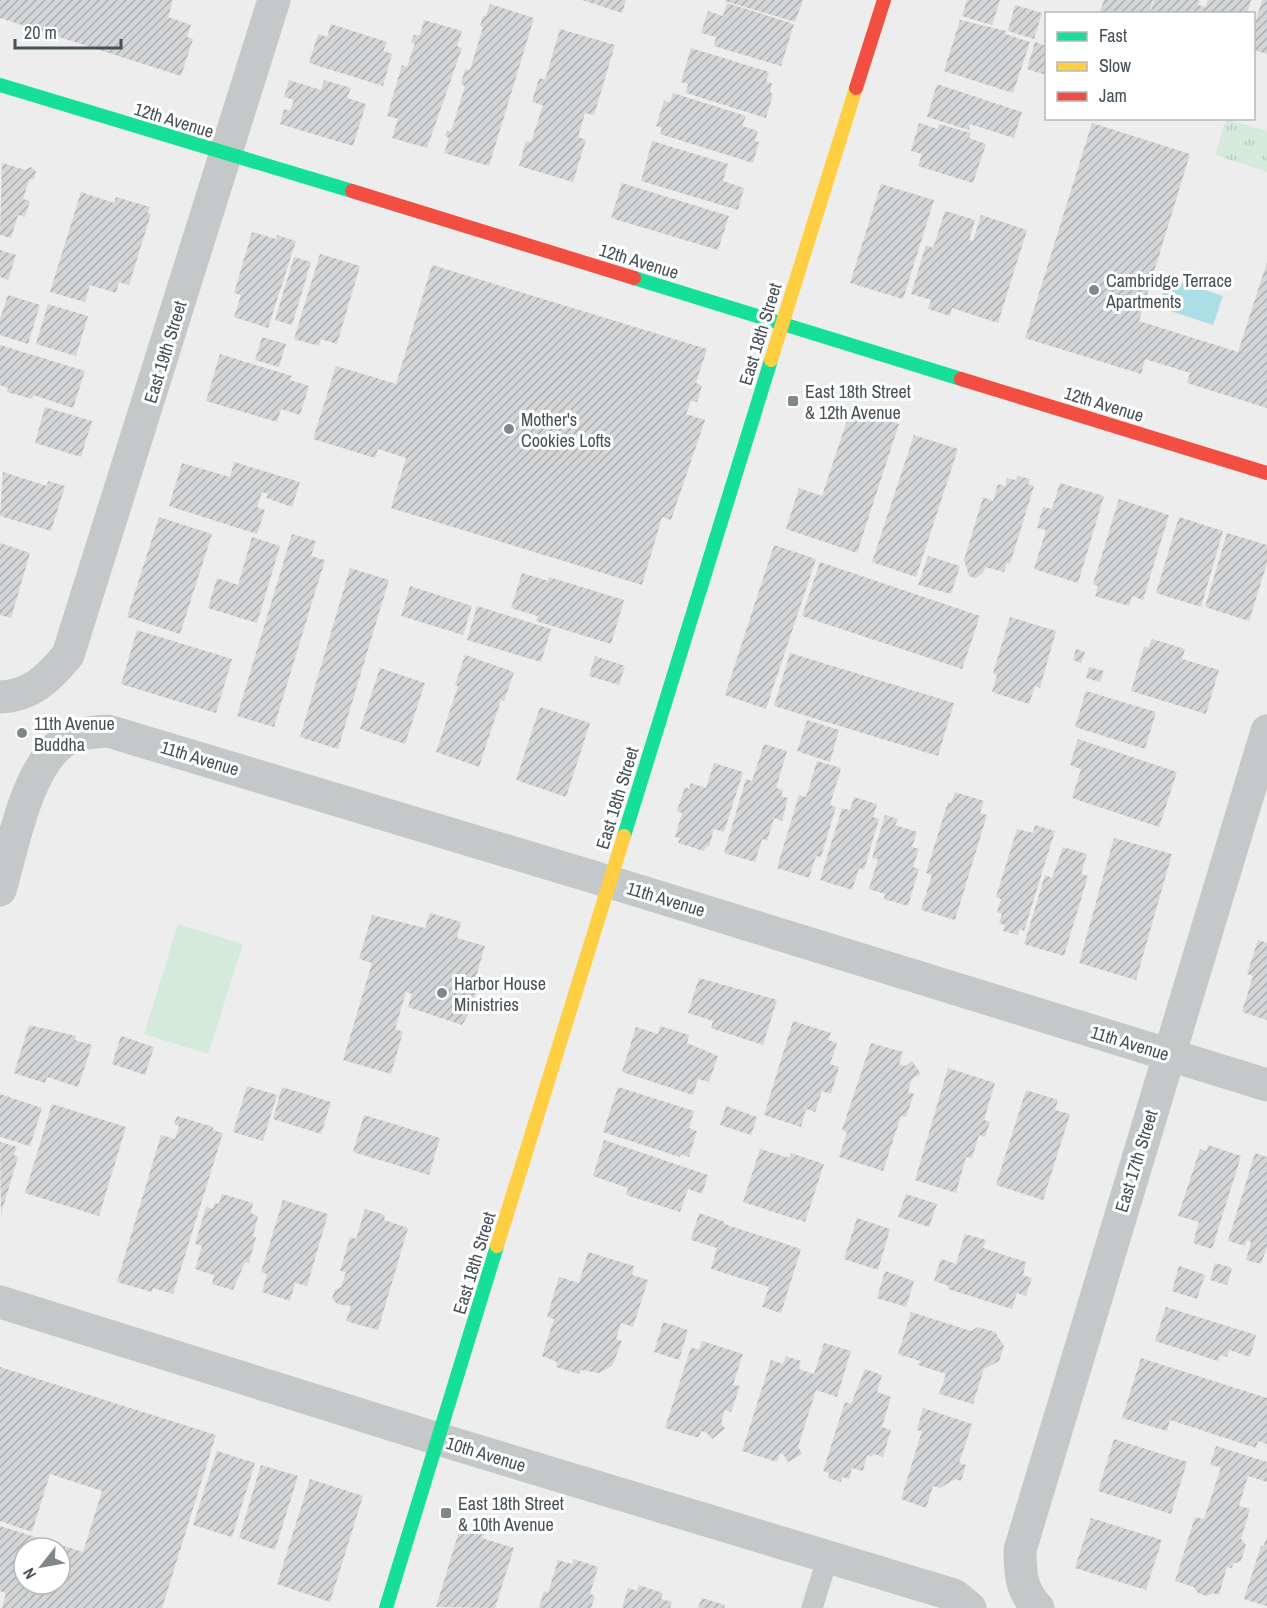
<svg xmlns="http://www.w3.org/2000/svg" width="1267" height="1608" font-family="'Archivo Narrow',sans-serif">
  <defs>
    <pattern id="grass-tufts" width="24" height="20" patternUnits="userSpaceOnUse" patternTransform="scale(1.5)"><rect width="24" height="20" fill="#d4ebdb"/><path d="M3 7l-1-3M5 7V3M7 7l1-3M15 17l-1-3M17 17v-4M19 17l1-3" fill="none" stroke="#b7cbbe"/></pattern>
    <pattern id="building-hatch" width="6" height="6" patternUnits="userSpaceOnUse" patternTransform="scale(1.5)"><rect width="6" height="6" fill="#d4d5d6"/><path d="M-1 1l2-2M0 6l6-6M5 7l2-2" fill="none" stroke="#aeafb0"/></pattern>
  </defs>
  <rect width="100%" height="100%" fill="#eeeded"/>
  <path fill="url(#grass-tufts)" d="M1226 119 1267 131V172L1215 155Z"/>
  <path fill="#d4ebdb" d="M178 924 243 944 208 1054 144 1034Z"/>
  <path fill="#acdee5" d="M1168 278 1223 296 1213 325 1158 307Z"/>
  <path fill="url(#building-hatch)" fill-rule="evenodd" d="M0 0H173L168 17 191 25 187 37 193 39 181 76 0 18Z
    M582 0H626L622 13Z
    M803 0 795 22 725 1V0Z
    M967 0H1000L992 25 962 16Z
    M1104 0H1153L1149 14H1099Z
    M1154 0H1200L1198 5 1206 7 1208 0H1251L1247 14H1150Z
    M1262 0H1267V54L1254 50V27Z
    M727 3 794 24 781 66 714 46 716 37 701 33 708 11 723 16Z
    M490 4 534 18 489 166 444 153 449 138 445 136 447 130 451 132 465 86 461 84 465 69 470 70 483 27 480 26 483 16H486Z
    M1015 5 1042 13 1034 39 1008 31Z
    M424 20 462 31 457 46 462 48 427 148 392 138 398 119 387 116 402 65 407 67 415 43H411L414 35H420Z
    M960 20 1006 31 1005 34 1030 42 1013 93 944 71Z
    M331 24 387 42 383 51 392 54 383 86 309 63 318 34 327 37Z
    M560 29 615 45 594 115 585 113 578 137 586 140 573 182 519 166 526 141 531 142 543 105 532 102 539 78 545 80Z
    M1035 42 1046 46V75L1027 69Z
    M691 48 769 72 766 82 772 83 770 92 773 94 766 118 686 93 688 84 681 82Z
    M289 80 321 90 324 80 351 88 347 98 366 104 353 146 280 124 284 109 290 111 294 100 284 97Z
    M937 84 1022 112 1014 138 970 124 969 130 927 117Z
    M673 93 746 116 742 126 758 131 755 141 759 142 753 163 660 134 662 128 656 126 664 101 670 102Z
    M919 123 938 129 939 124 971 133 969 138 986 144 973 183 918 166 922 154 911 151Z
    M1092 123 1190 154 1139 321 1238 352 1267 262V408L1187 383 1190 373 1145 359 1141 374 1025 338Z
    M652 141 728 164 723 181 744 188 738 210 641 181Z
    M2 163 25 170 31 167 36 171 34 179 29 180 23 199 30 201 25 217 18 215 11 238 0 235Z
    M622 183 729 216 718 250 611 218Z
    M881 184 934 200 903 299 850 283Z
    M81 192 114 203 116 197 150 207 147 213 151 214 129 285 119 282 116 293 90 285 85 302 50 292Z
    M945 211 975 220 969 240 973 241 981 215 1027 230 998 323 952 308 950 316 928 309 931 300 911 294 926 245 933 248Z
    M252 232 276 239 277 235 296 241 268 328 234 317 241 295 234 293Z
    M0 250 16 255 8 280 0 277Z
    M320 254 360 266 337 344 321 339 319 346 294 339Z
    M294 257 311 262 292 325 275 320Z
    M432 265 707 349 696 383 702 386 697 402 691 401 686 414 705 420 671 520 662 517 642 585 391 508 406 458 378 449 375 458 313 439 336 366 396 384Z
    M8 295 40 305 28 344 0 335V319Z
    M48 304 88 316 76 356 36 344Z
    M262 337 286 344 279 367 255 360Z
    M0 345 85 371 73 408 33 395 32 399 7 392 8 388 0 385Z
    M220 354 292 376 290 380 309 386 300 415 281 409 277 422 206 401Z
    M45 407 92 421 81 457 35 443Z
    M851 408 899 424 857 553 786 529 799 488 822 496Z
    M914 435 958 449 916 577 872 562Z
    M234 462 300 482 292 507 266 498 268 494 262 492 257 507 265 510 257 534 169 506 182 463 230 477Z
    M3 472 47 486 48 481 65 486 51 531 0 516Z
    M1018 476 1030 479 1028 484 1034 486 1010 564 1007 563 1004 572 985 567 983 573 976 578 969 576 964 560 983 497 993 501 998 484 1005 486 1007 478 1016 480Z
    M1060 483 1104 496 1078 583 1034 569 1046 530 1037 528 1043 507 1052 509Z
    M1119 499 1169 515 1143 600 1132 596 1129 606 1095 596 1098 586 1093 584Z
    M159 517 212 534 180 634 127 617Z
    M1179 517 1223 531 1201 607 1156 593Z
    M1227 533 1267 545V563L1249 621 1205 607Z
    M292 534 316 541 311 556 325 560 274 727 237 716Z
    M252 537 280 546 257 623 208 608 217 578 238 585Z
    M0 543 30 553 11 618 0 615Z
    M774 545 816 559 766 709 725 695Z
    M928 556 960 566 951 594 918 585Z
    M820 562 980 616 962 669 802 616Z
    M350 568 389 580 338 749 300 737Z
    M522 573 548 581 549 577 624 600 611 644 536 621 538 616 511 608Z
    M410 586 472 606 463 635 401 616Z
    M477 606 551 629 541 662 467 640Z
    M1010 617 1056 631 1040 688 1035 686 1029 704 992 692 997 675 993 673Z
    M137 630 232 659 216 713 121 684Z
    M1152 639 1185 649 1182 659 1219 670 1206 714 1131 691 1144 647 1148 648Z
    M1076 649 1085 652 1081 663 1073 660Z
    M790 653 954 703 938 756 774 706Z
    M465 655 514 672 504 701 501 700 479 767 436 752 458 686 455 685Z
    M595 656 625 666 619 685 589 676Z
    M1089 667 1104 671 1100 682 1086 678Z
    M380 668 425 683 405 744 360 729Z
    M1086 691 1156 712 1145 749 1075 727Z
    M540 707 590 723 566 797 516 780Z
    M807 720 839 730 830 762 797 751Z
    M1078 739 1177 772 1159 827 1072 798 1081 769 1070 765Z
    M764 744 787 751 776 788 783 790 781 796 788 798 782 821 774 818 767 841 762 839 755 862 724 853 746 779 752 781Z
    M817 761 841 768 830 805 836 807 821 857 816 856 809 878 777 868 799 795 806 797Z
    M714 763 743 772 724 832 714 829 709 847 706 846 704 851 678 843 680 838 675 837 682 813 677 811 685 787 689 789 691 783 706 788Z
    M955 792 984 801 980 813 987 815 955 920 921 910 932 875 926 873 948 802 951 803Z
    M854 797 877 804 873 817 879 819 864 870 859 868 852 890 820 880 842 808 850 810Z
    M885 815 898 819 895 825 917 832 912 847 919 849 913 867 919 869 908 906 884 899 885 894 869 889 878 859 872 858Z
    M1035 825 1055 831 1024 931 1020 929 1018 935 1003 931 1005 925 999 923 1002 914 997 912 1001 899 996 897 1017 829 1033 833Z
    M1114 838 1172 854 1136 980 1079 963Z
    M1063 847 1087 854 1081 874 1088 876 1064 956 1024 944 1045 875 1052 878Z
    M430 913 461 922 457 938 485 946 473 987 476 993 471 1010 462 1025 408 1007 412 994 406 992 395 1029 403 1032 391 1074 343 1060 372 963 359 959 372 915 425 928Z
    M1258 940 1267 943V1020L1242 1012 1253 976 1247 974Z
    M699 978 777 1000 763 1045 711 1028 713 1021 688 1013Z
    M793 1021 831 1033 828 1040 837 1043 830 1064 839 1067 831 1094 822 1091 815 1112 806 1109 801 1127 764 1115Z
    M29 1025 76 1036 75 1040 92 1045 78 1087 47 1077 45 1083 14 1073Z
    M660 1026 689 1035 687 1043 718 1056 709 1082 698 1079 693 1095 622 1072 636 1027 658 1034Z
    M121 1036 154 1047 145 1075 112 1064Z
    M871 1043 903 1052 899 1064 905 1066 912 1061 921 1074 912 1079 908 1092 914 1094 906 1117 901 1116 883 1171 839 1157 847 1132 842 1130Z
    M948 1068 995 1083 984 1120 990 1122 985 1137 979 1135 972 1158 966 1157 956 1193 915 1180Z
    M247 1086 277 1095 263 1141 233 1132Z
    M282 1087 331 1102 321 1134 273 1119Z
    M618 1087 694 1111 689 1128 697 1131 689 1157 681 1154 680 1157 603 1132Z
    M1026 1090 1058 1100 1055 1110 1070 1114 1043 1200 996 1185Z
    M0 1094 42 1108 30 1146 0 1137Z
    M52 1104 126 1127 99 1216 25 1193Z
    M726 1106 757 1117 751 1135 720 1125Z
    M364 1115 440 1138 429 1175 353 1152Z
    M177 1116 213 1127V1130L223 1133 173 1294 153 1288 152 1292 117 1282 161 1135 175 1139 179 1126 174 1124Z
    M604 1140 708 1175 702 1194 688 1189 680 1212 626 1195 628 1188 593 1176Z
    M0 1142 17 1147 14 1155 18 1157 1 1214Z
    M1208 1145 1241 1156 1212 1249 1193 1243 1199 1222 1178 1216 1200 1149 1206 1151Z
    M760 1149 789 1158 791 1153 824 1164 805 1222 743 1202Z
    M1255 1153 1267 1157V1247L1261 1264 1246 1260 1251 1242 1247 1240 1245 1246 1228 1241Z
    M222 1194 253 1203 251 1213 258 1216 253 1236 256 1237 249 1263 245 1262 233 1290 212 1284 214 1275 195 1269 202 1246 195 1244 206 1207 213 1209 215 1203 219 1204Z
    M906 1194 937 1204 929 1227 898 1217Z
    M283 1200 328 1214 307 1286 295 1283 290 1301 262 1292 267 1274 261 1272Z
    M365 1209 385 1215 384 1220 408 1228 378 1330 346 1321 351 1306 337 1304 332 1298 335 1290 341 1287 346 1272 340 1271 350 1237 356 1239Z
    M699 1213 725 1222 724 1224 801 1249 781 1313 762 1307 769 1287 711 1269 717 1248 691 1240Z
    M857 1218 890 1229 878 1270 844 1259Z
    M965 1234 986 1240 983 1248 1026 1262 1023 1275 1032 1278 1026 1296 1017 1293 1012 1309 948 1289 949 1286 934 1281 941 1259 956 1264Z
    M588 1252 634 1266 632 1275 648 1280 633 1327 621 1323 616 1339 622 1341 612 1366 599 1373 581 1370 579 1374 556 1367 557 1362 542 1356 554 1319 547 1317 559 1277 579 1283Z
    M1215 1263 1232 1268 1227 1285 1210 1280Z
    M1179 1266 1205 1275 1197 1299 1172 1291Z
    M885 1271 914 1281 906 1307 877 1298Z
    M1166 1307 1256 1335 1250 1357 1229 1350 1227 1357 1220 1355 1218 1361 1155 1341Z
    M911 1312 971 1331 978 1327 995 1332 1004 1346 999 1361 984 1369 973 1404 939 1394 946 1374 918 1365 920 1361 898 1354Z
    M663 1322 688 1330 679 1360 654 1352Z
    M702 1341 743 1354 733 1385 740 1386 731 1412 725 1410 721 1423 725 1429 712 1439 707 1433 701 1431 699 1438 665 1428 691 1347 699 1350Z
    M824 1343 851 1351 837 1397 816 1390 798 1447 802 1454 788 1462 784 1455 780 1453 777 1462 742 1451 771 1360 783 1364 786 1356 801 1361 799 1369 814 1374Z
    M1141 1358 1267 1398V1444L1258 1441 1256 1448 1170 1420 1167 1431 1122 1418Z
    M0 1367 216 1435 162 1608H2L6 1593 0 1591V1526L83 1552 102 1491 50 1474 32 1532 0 1521ZM24 1548H60V1584H24Z
    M865 1369 882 1375 877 1392 891 1397 882 1427 891 1430 883 1457 874 1454 872 1457 867 1455 863 1471 852 1468 849 1479 842 1477 841 1482 828 1478 829 1473 823 1471 845 1402 851 1404Z
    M923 1408 972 1424 959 1463 966 1465 961 1481 955 1479 940 1488 933 1486 926 1508 901 1499 922 1431 917 1430Z
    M1114 1439 1187 1462 1171 1514 1098 1491Z
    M1216 1446 1267 1462V1482L1248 1476 1239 1506 1250 1509 1241 1539 1246 1545 1241 1561 1233 1564 1232 1568 1227 1567 1219 1595 1213 1593 1206 1596 1198 1593 1194 1587 1175 1581 1195 1517 1204 1519 1221 1467 1210 1465Z
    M217 1451 255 1463 232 1537 193 1525Z
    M261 1465 298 1476 275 1550 239 1538Z
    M310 1479 363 1496 330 1602 277 1584Z
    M1091 1518 1162 1540 1146 1590 1075 1568Z
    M461 1525 483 1532 482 1538 514 1548 495 1608 436 1607Z
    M1267 1537V1606L1244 1599 1261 1546 1263 1547Z
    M574 1559 598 1567 590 1594 595 1596 591 1608H539L544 1591 548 1593 558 1560 572 1564Z
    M639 1585 663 1593 661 1599 672 1602 670 1608H622L628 1588 637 1591Z
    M702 1598 725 1605 724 1608H698Z"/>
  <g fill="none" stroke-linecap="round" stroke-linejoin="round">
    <path stroke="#c5c8c9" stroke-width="21" d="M812 1608 828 1557"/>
    <path stroke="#c5c8c9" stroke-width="33" d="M0 697C31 696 49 678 68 655L274 0
      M0 890C13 847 26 769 63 742 77 733 92 732 108 731L610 882 1267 1085
      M0 1302 438 1439 954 1595 970 1608
      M1038 1608C1021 1591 1020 1573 1020 1550L1267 731"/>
    <path stroke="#16e098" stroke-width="14" d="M0 85 352 191
      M634 278 961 379
      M624 836 771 360
      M386 1608 497 1246"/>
    <path stroke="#ffcf43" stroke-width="14" d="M771 360 856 88
      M497 1246 624 836"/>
    <path stroke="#f24e42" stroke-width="14" d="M856 88 884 0
      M352 191 634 278
      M961 379 1267 473"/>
  </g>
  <g fill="#81888c" stroke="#fff" stroke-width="2">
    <circle cx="1094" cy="290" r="6"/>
    <rect x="787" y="395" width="12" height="12" rx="3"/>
    <circle cx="509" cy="429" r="6"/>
    <circle cx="22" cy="733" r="6"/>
    <circle cx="442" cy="993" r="6"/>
    <rect x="440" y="1507" width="12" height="12" rx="3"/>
  </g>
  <g text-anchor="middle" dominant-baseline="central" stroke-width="6" stroke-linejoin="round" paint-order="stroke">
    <g font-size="18" fill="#475158" stroke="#fff">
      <text transform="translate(174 120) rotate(17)">12th Avenue</text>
      <text transform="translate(639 261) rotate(17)">12th Avenue</text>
      <text transform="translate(760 334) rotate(-73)">East 18th Street</text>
      <text transform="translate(165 352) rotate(-73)">East 19th Street</text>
      <text transform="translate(1104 404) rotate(17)">12th Avenue</text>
      <text transform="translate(200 758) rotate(17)">11th Avenue</text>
      <text transform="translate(617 798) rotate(-73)">East 18th Street</text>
      <text transform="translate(666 899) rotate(17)">11th Avenue</text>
      <text transform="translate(1130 1043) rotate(17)">11th Avenue</text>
      <text transform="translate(1136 1161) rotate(-73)">East 17th Street</text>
      <text transform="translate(474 1263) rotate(-73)">East 18th Street</text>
      <text transform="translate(486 1454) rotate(17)">10th Avenue</text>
    </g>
    <g font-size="18" fill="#475158" stroke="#fff" text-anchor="start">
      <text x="1106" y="280">Cambridge Terrace<tspan x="1106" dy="21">Apartments</tspan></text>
      <text x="805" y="391">East 18th Street<tspan x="805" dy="21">&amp; 12th Avenue</tspan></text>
      <text x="521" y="419">Mother's<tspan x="521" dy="21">Cookies Lofts</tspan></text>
      <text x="34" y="723">11th Avenue<tspan x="34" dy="21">Buddha</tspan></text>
      <text x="454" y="983">Harbor House<tspan x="454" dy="21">Ministries</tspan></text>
      <text x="458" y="1503">East 18th Street<tspan x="458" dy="21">&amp; 10th Avenue</tspan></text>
    </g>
  </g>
  <rect x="1045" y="12" width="210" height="108" fill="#ffffff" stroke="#b5b9bc" stroke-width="1.5"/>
  <rect x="1057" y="32" width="30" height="9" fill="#16e098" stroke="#b5b9bc" stroke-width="1.5"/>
  <text x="1099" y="42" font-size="18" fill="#475158">Fast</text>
  <rect x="1057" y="62" width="30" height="9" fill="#ffcf43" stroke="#b5b9bc" stroke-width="1.5"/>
  <text x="1099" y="72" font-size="18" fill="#475158">Slow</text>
  <rect x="1057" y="92" width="30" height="9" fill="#f24e42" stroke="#b5b9bc" stroke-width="1.5"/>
  <text x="1099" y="102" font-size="18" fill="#475158">Jam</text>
  <g transform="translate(42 1566) rotate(239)"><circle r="28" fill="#ffffff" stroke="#b5b9bc" stroke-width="1.5"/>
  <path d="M0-4.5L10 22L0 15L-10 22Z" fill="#81888c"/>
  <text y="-9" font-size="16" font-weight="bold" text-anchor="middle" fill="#475158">N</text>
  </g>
  <path d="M15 39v9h106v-9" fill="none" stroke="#475158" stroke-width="3"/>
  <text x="24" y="39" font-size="18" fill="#475158" stroke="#ffffff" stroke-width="4.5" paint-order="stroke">20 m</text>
</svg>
